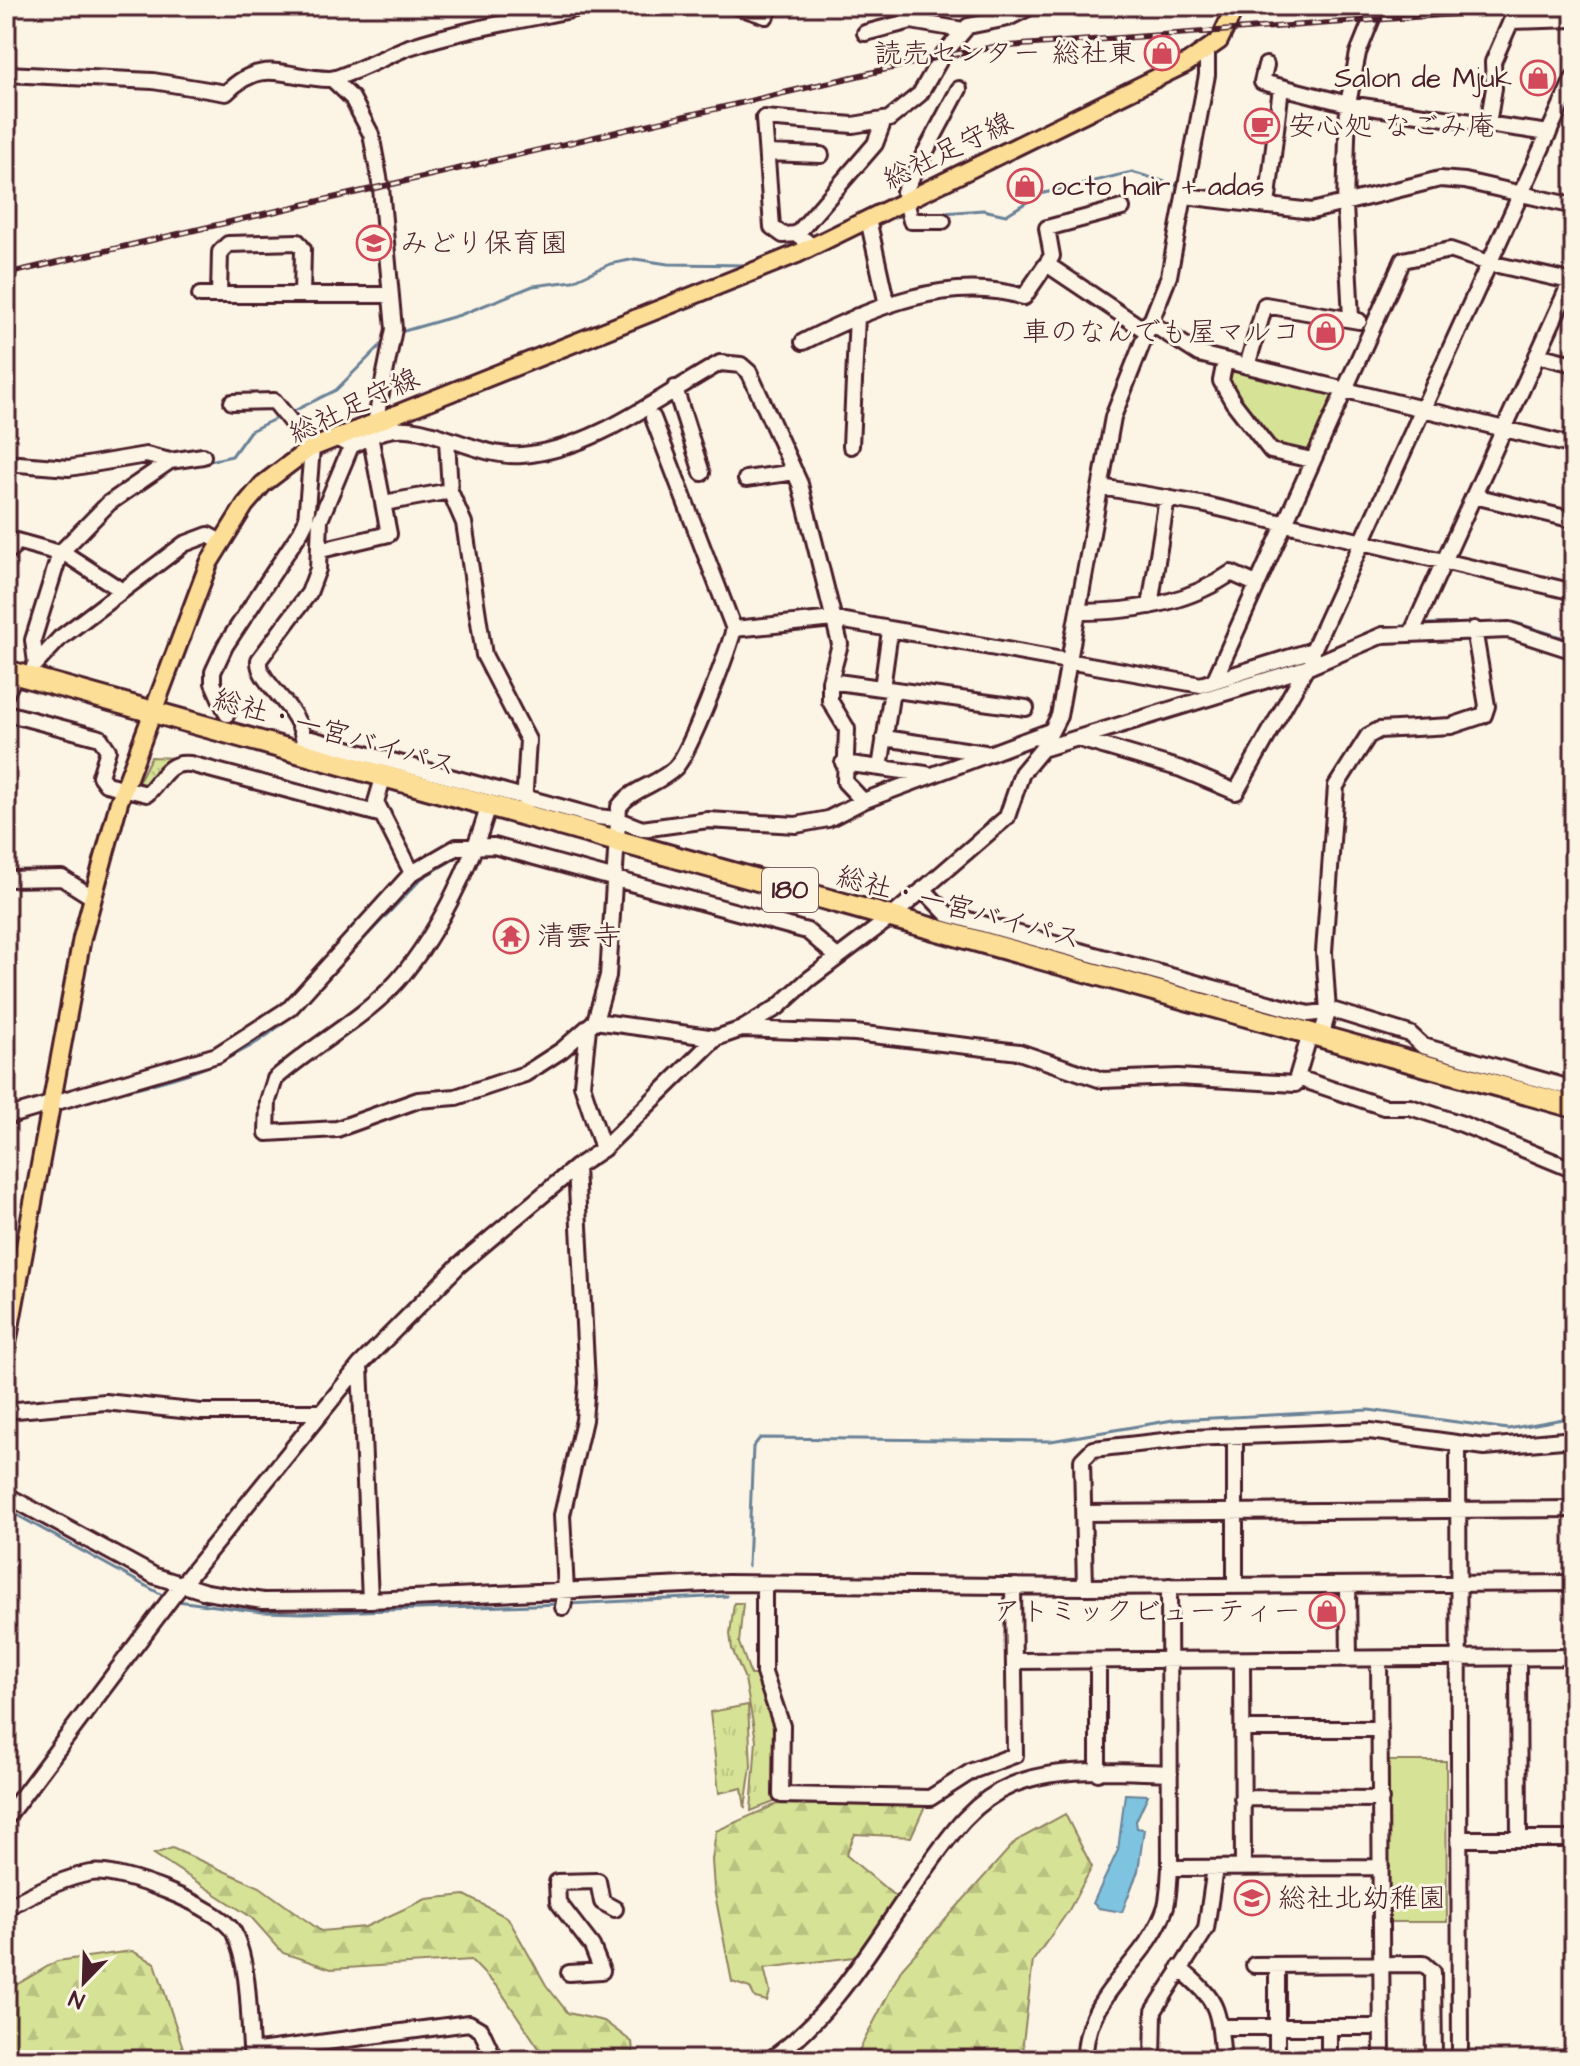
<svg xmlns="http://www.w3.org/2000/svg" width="1580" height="2066" font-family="'Architects Daughter','Klee One',sans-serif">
  <defs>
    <pattern id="grass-tufts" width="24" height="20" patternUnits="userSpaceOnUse" patternTransform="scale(2)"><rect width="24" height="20" fill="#d6e396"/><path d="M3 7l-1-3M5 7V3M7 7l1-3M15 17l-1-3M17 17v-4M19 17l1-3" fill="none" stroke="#b9c281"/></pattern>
    <pattern id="forest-firs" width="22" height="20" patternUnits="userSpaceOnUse" patternTransform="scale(2)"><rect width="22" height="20" fill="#d6e396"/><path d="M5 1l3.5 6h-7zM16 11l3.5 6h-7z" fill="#b9c281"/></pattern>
  </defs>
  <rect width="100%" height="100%" fill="#fcf5e5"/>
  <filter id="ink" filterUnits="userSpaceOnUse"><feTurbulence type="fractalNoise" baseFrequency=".0125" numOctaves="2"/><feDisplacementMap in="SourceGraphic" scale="16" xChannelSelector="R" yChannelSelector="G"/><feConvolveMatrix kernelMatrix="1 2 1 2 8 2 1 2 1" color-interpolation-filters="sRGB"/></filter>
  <g filter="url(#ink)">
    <path fill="url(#grass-tufts)" stroke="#908160" stroke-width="2" d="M151 757 175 758 149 788 137 785Z
      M734 1603H743L739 1643 751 1675H759L775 1728 774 1802 751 1811 756 1740 745 1679 732 1649 730 1634Z
      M748 1705 751 1766 745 1808 742 1788 719 1793 710 1712Z"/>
    <path fill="url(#forest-firs)" stroke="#908160" stroke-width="2" d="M777 1804 925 1806 911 1837 855 1834 846 1855 897 1898 854 1957 764 1968 770 1992 767 2001 755 1998 750 1988 732 1982 714 1889 712 1860 716 1831Z
      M1065 1814 1092 1867 1069 1910 1033 1961 1023 2043 1026 2060H854L902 1968 1016 1841Z
      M172 1848 260 1887 321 1931 365 1927 426 1899 465 1895 508 1918 546 1985 568 2013 604 2021 632 2042 634 2060H547L499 1989 471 1960 331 1969 283 1953 251 1917 154 1854Z
      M132 1951 155 1963 187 2060H6V1991L57 1961Z"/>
    <path fill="#d6e396" stroke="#908160" stroke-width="2" d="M1231 367 1330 392 1332 397 1307 453 1272 446 1225 382Z
      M1386 1761H1446L1447 1922H1386Z"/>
    <path fill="#7ec3df" stroke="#698197" stroke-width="2" d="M1125 1794 1148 1795 1136 1821 1137 1828 1144 1829 1138 1871 1122 1912 1098 1908 1093 1903 1118 1850Z"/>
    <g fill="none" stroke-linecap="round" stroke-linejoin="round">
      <path stroke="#698197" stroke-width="3" d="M1445 173 1461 174
        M1379 187 1433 174
        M1190 189 1226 194
        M930 214 983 210 1006 215 1040 194 1132 172 1182 187
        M890 217 906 216
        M763 259 796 243 799 246
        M397 333 460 315 533 286 573 281 610 264 635 259 668 264 749 265
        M290 413 336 390 387 339
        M196 464 232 456 250 431 279 417
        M1421 624 1516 623 1574 641
        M1319 654 1370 631 1409 625
        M1212 689 1293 664
        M839 821 895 796
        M707 829 774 831
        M801 831 829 826
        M318 987 422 878 461 855
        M106 1095C170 1080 243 1064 291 1015
        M6 1509 166 1597
        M748 1566 753 1447 760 1438 1051 1441 1173 1420 1369 1410 1508 1429 1574 1417
        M177 1601 262 1612 304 1613 560 1604
        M567 1604 727 1596"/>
      <g stroke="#4a1f2b" stroke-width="20">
        <path id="minor" d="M736 6 766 16 772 6
          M865 33 911 21 963 30
          M1266 65 1262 82 1348 104 1358 53 1377 6
          M6 74 153 81 226 93C262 56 286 78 329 79 342 79 392 53 409 47 467 28 530 19 590 6
          M332 79 352 98 371 134 381 188 394 329 375 423
          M1488 124 1494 88 1493 62 1511 21 1574 19
          M767 153 821 155
          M1185 196 1312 211 1440 179 1465 181 1574 206
          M1267 206 1281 87
          M868 219 887 305
          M943 221H911L904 192 959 89
          M797 234 875 144 884 120
          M812 246 797 234 783 235 772 227 764 118 853 125 889 119 920 94 942 56 968 26 1008 18 1032 6
          M1048 265 1146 331
          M200 295H391
          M219 295 220 252 228 244 298 242 303 249 302 295
          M1351 318 1345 205 1348 104 1549 133
          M1149 322 1199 354 1574 446
          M803 342C870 308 949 274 1024 297L1052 256 1047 228 1122 208
          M1537 355 1574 364
          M1225 361 1221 381 1233 402 1271 451 1312 460
          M1247 366 1265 305 1359 321
          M675 388 702 473
          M336 438 351 446C362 441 373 434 385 431 426 419 476 459 522 455 595 449 657 398 720 363L741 365 749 372 800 484 840 644 830 681V701L847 729 845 782 863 801
          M447 440 450 491 464 523 484 655 528 740 524 805
          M851 446 857 316
          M6 463 69 468 146 455 170 461 203 456
          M746 479 795 472
          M1101 487 1206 505 1574 592
          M1474 496 1574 520
          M384 503 450 491
          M6 547 12 549 16 541 67 555 121 590
          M321 550 389 534 369 430
          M1150 606 1167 498
          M1078 612C1130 612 1188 604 1231 573L1256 584
          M734 629 834 619 1201 685 1313 650
          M1412 632 1571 281
          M36 663 33 640 60 553 109 503 170 461
          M1312 664 1313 650 1574 77
          M34 666 60 638 184 544 208 535 221 542
          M830 681 1026 708
          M1214 681 1403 260 1450 250 1489 263 1574 282
          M882 688 890 631
          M6 694 16 673
          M6 713 100 738 108 750 100 776 106 784 147 794C162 780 166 761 190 764L383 815
          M227 714 213 683V672L225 646 301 531 306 521 312 448 274 401 232 402
          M304 737 597 817 617 819 642 829 708 820 796 825 828 819 863 801 1050 731
          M884 738 985 753
          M1079 739 1181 769 1236 792 1306 668
          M304 745C303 707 257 684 259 660L309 593 318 569 320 520 351 446
          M1042 749 1306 668 1383 635 1509 630 1574 651
          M843 763 926 774
          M880 768 892 690
          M384 775 376 802 412 873
          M489 805C472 864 434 943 391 988 356 1023 312 1046 275 1079L268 1101 267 1133 337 1129 418 1100 456 1097 525 1074 562 1050 595 1021 608 976 619 807C632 788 658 785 675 768 690 753 727 654 734 629L653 418
          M6 879 62 878 92 897
          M923 889 947 914 1308 1014 1335 1011 1410 1034 1423 1046 1574 1089
          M595 1021 716 1038 742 1029 778 1007 808 980 890 918 1007 817 1022 773 1042 749 1059 716 1113 417 1169 276 1207 75V51
          M588 1028 582 1085 603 1149
          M742 1029 855 1033 1019 1052 1102 1080 1178 1077 1295 1084 1310 1034
          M1321 1037 1328 1012 1324 952 1336 786 1368 736 1379 730 1451 726 1484 715 1487 706 1474 629
          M1298 1078 1384 1107H1410L1462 1124 1574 1170
          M6 1117 217 1055 290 1008 412 873 457 847 494 846 807 931 837 957
          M360 1365 370 1600
          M6 1411 105 1402 201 1412H320
          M1458 1444 1460 2060
          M6 1495 155 1576 206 1592 263 1601 370 1600 727 1583 1085 1587 1574 1583
          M1084 1513 1574 1509
          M764 1584V1673L782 1726 781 1795 930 1798 972 1771 1015 1755 1013 1587
          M1348 1585 1349 1659
          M1235 1586V1436
          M1085 1587 1082 1460 1093 1449 1190 1438 1370 1431 1485 1447 1574 1439
          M563 1607 566 1591 562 1515 584 1420 587 1383 576 1167
          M1574 1657V1699
          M1518 1658 1519 1838
          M1379 1659 1382 2060
          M1242 1660 1243 1867
          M1015 1661 1574 1657
          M1098 1661V1773
          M1242 1729H1380
          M1242 1798 1381 1799
          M6 1818 172 1597 360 1365 459 1265 576 1167 603 1149 716 1038
          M1459 1839H1574
          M1170 1868 1381 1867
          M6 1908C31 1894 62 1878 91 1873 119 1868 221 1907 234 1933 251 1970 248 2020 252 2060
          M1254 1965 1424 1964 1433 1972 1434 2060
          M1277 1965V2060
          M1179 1968C1220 2002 1218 2008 1223 2060
          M569 1973 602 1971 592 1946 558 1902 557 1882 598 1881 602 1902 615 1909
          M1220 2027H1382
          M1329 2027V2060
          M251 2052 469 2023 481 2030 495 2060
          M769 2060C835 2016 877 1937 923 1873 948 1838 971 1802 1012 1785 1059 1765 1120 1772 1170 1773
          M1085 2060C1083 1993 1148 1964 1166 1906 1169 1894 1169 1880 1170 1868L1169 1586
          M1153 2060 1154 2011 1206 1929 1215 1868"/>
      </g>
      <g stroke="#4a1f2b" stroke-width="22">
        <path id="major" d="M6 1349 82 938 119 802 209 563 245 505 263 484 309 449 797 254 1187 63 1219 41 1236 6"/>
      </g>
      <g stroke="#4a1f2b" stroke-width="26">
        <path id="highway" d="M6 671 1574 1107"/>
      </g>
      <use href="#minor" stroke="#fcf5e5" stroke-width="14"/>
      <use href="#major" stroke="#fcde96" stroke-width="16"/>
      <use href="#highway" stroke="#fcde96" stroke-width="20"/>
      <g stroke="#4a1f2b" stroke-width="6">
        <path id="rail" d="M6 274 930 59 994 47 1567 6"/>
      </g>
      <use href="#rail" stroke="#fcf5e5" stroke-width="3" stroke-dasharray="9" stroke-linecap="butt"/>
    </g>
  </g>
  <defs>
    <g id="shop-ring" transform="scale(1.8)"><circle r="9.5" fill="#fcf5e5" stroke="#d1495b" stroke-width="1.5"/><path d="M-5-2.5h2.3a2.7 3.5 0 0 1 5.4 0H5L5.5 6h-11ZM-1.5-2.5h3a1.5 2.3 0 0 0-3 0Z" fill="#d1495b"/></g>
    <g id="cafe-ring" transform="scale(1.8)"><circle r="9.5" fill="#fcf5e5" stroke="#d1495b" stroke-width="1.5"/><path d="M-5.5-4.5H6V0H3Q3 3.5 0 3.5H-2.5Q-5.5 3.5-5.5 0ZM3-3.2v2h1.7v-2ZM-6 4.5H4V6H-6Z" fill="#d1495b"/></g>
    <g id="school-ring" transform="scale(1.8)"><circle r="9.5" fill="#fcf5e5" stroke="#d1495b" stroke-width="1.5"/><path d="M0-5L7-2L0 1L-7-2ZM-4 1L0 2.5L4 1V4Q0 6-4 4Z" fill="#d1495b"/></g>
    <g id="temple-ring" transform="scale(1.8)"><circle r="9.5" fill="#fcf5e5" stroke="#d1495b" stroke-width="1.5"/><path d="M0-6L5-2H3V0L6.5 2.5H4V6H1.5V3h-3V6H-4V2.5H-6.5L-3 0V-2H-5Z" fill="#d1495b"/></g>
  </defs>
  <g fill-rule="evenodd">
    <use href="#shop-ring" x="1162" y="53"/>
    <use href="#shop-ring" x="1538" y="78"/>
    <use href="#cafe-ring" x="1262" y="126"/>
    <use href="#shop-ring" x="1025" y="186"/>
    <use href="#school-ring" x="374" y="243"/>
    <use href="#shop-ring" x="1326" y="332"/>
    <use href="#temple-ring" x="511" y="936"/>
    <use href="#shop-ring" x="1327" y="1611"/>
    <use href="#school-ring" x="1252" y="1898"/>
  </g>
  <g text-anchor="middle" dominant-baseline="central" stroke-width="6" stroke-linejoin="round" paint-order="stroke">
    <rect fill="#fcf5e5" stroke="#7f5f63" stroke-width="2" x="762" y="868" width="56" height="44" rx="6"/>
    <g font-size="26" font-weight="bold" fill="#4a1f2b">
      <text x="790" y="890">180</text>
    </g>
    <g font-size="28" fill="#4a1f2b" stroke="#fcf5e5" text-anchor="start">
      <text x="1136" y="53" text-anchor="end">読売センター 総社東</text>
      <text x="1512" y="78" text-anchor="end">Salon de Mjuk</text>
      <text x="1288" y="126">安心処 なごみ庵</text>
      <text x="1051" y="186">octo hair + adas</text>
      <text x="400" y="243">みどり保育園</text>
      <text x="1300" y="332" text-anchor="end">車のなんでも屋マルコ</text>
      <text x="537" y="936">清雲寺</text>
      <text x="1301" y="1611" text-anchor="end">アトミックビューティー</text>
      <text x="1278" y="1898">総社北幼稚園</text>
    </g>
    <g font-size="28" fill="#4a1f2b" stroke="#fcf5e5">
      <text transform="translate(948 151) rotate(-26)">総社足守線</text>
      <text transform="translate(354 406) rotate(-25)">総社足守線</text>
      <text transform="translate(335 733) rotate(16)">総社・一宮バイパス</text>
      <text transform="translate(959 908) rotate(15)">総社・一宮バイパス</text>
    </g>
  </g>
  <rect width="1580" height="2066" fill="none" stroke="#fcf5e5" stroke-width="32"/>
  <rect x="16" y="16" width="1548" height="2034" fill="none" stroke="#4a1f2b" stroke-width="3" filter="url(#ink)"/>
  <g transform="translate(84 1982) rotate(203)" stroke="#fcf5e5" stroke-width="6" paint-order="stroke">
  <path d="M0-6L14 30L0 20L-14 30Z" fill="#4a1f2b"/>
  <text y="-12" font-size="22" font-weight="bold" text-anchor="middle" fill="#4a1f2b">N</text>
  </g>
</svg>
